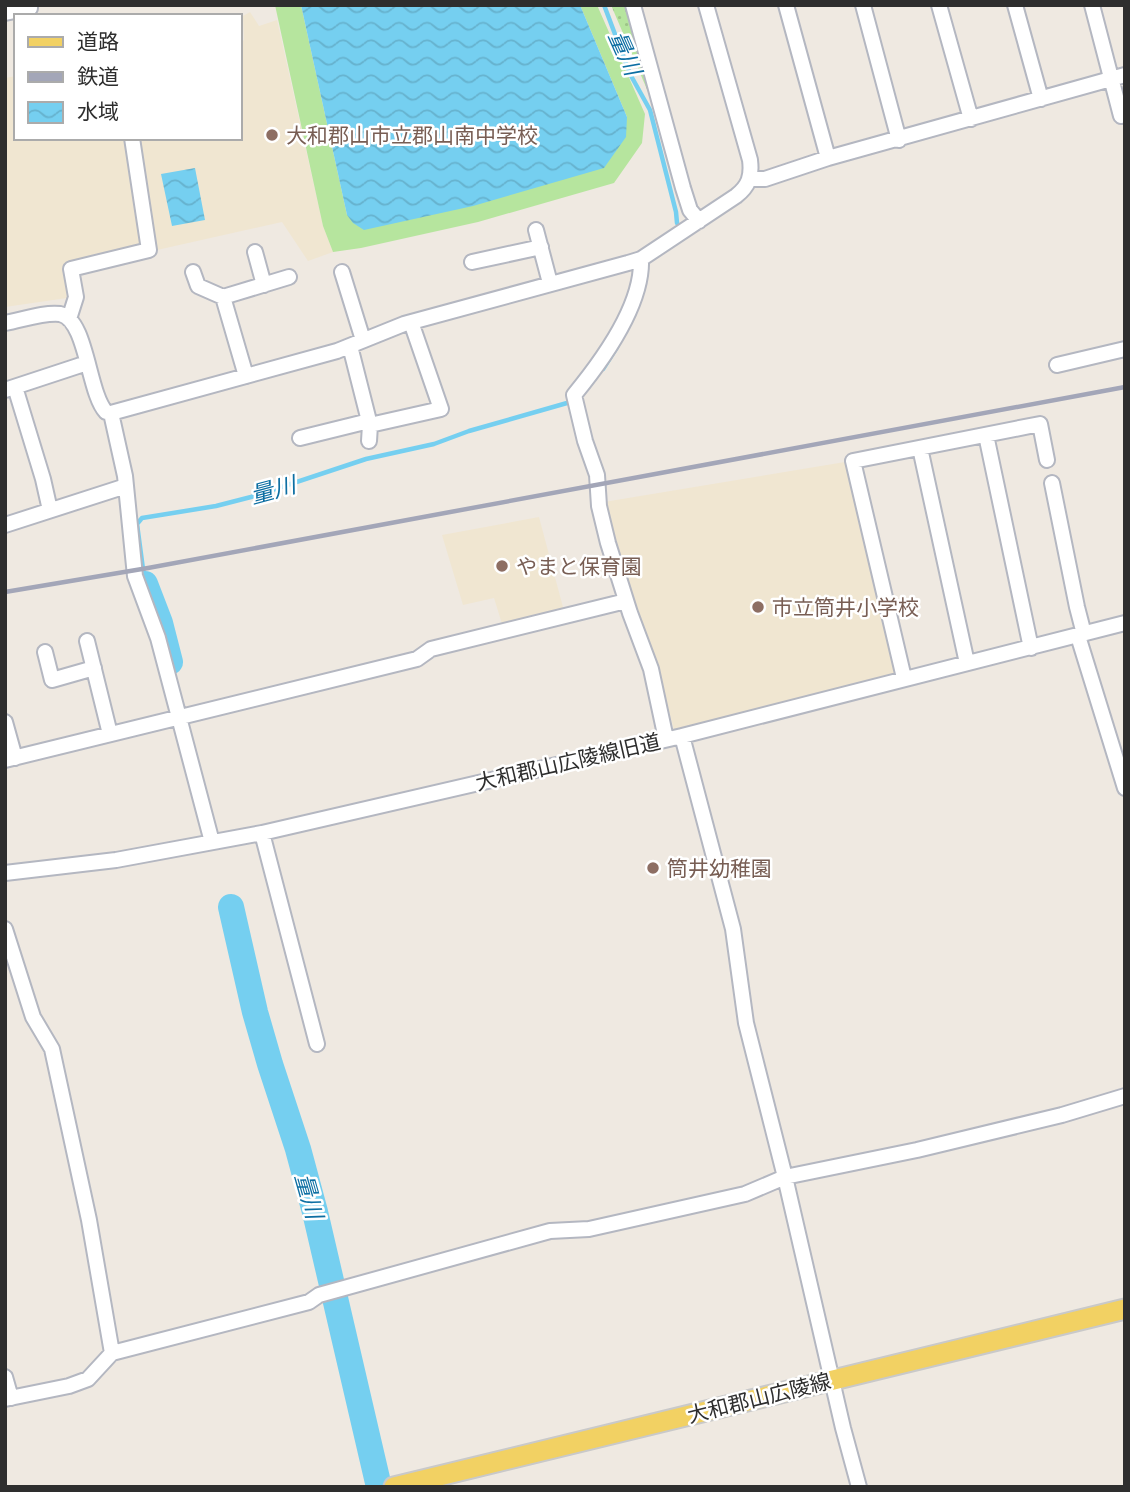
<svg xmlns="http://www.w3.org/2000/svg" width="1130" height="1492" font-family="Inter,'Noto Sans JP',sans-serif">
  <defs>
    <pattern id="park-dots" width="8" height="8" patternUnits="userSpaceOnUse" patternTransform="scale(1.75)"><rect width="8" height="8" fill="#b6e59e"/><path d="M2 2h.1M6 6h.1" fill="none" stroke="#9dc588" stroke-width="1.8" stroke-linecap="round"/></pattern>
    <pattern id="water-waves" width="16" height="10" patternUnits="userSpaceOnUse" patternTransform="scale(1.75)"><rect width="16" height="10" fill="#75cff0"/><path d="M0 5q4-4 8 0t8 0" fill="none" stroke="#66b2ce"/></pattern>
  </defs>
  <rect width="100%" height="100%" fill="#efe9e1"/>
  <path fill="#f0e6d1" d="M250 12 259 26 277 20 323 226 333 252 308 261 282 222 157 250 144 181 140 138H240V43L244 40 243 16Z
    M16 76V138H128L142 242 136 250 65 266 67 298 5 307V78Z
    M845 462 898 671 896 679 674 730 655 658 614 557 604 502Z
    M539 517 564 611 503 627 494 598 463 605 442 535Z"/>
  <path fill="#b6e59e" d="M275 5H301L347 215 627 117 580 5H597L645 114 642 143 614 183 478 222 361 248 333 252 323 226Z"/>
  <path fill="url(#park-dots)" d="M611 5H628L660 120Z"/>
  <path fill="url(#water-waves)" d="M301 5H580L627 117 626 137 604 168 473 206 364 230 353 223 347 215Z
    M195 168 205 220 172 226 161 174Z"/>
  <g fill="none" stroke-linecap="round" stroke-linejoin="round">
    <path stroke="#75cff0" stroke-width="4.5" d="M604 5 630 74 650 110 676 212 677 223
      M603 369 617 347
      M145 584 137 524 142 518 216 506 251 497 366 459 434 444 469 431 574 401"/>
    <path stroke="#75cff0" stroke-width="26" d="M145 584 160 623 170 662
      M231 907 255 1012 270 1064 298 1149 315 1212 379 1487"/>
    <g stroke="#b4b7c1" stroke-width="18">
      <path id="minor" d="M633 5 683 188 690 210 699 221
        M786 5 828 158
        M863 5 899 140
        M939 5 971 119
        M1015 5 1041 99
        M1092 5 1121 116
        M5 13 30 8
        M750 179H765L828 158 1125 75
        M536 230 550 283
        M255 252 264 285
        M641 259C643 305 602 361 574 395L585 441 597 475 599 506 608 543 630 613 651 669 666 739
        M472 262 541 247
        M193 272 198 286 223 297
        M342 272 363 340
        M69 319 76 297 71 269 149 250 132 138
        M5 323C22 320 44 312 60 314 87 319 88 393 106 412L111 413 337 351 404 324 628 263 641 259 736 196C749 186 752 176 750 160L706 5
        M350 346 370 425 369 441
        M1057 365 1125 349
        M246 376 223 297 289 277
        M15 387 43 479 50 510
        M5 390 87 363
        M111 413 125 476 135 576 158 638 212 842
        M370 425 441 409 411 322
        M986 435 1031 648
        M300 438 369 421
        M920 448 967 663
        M1052 483 1077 607 1084 634
        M5 525 126 486
        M1078 636 1125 788
        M87 641 110 734
        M45 652 52 680 94 668
        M904 678 853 461 1040 424 1047 460
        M5 722 15 758
        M682 736 733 929 746 1023 785 1177 843 1428 859 1487
        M5 760 417 659 431 649 626 601
        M262 833 317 1044
        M5 873 116 860 262 833 682 736 1125 623
        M5 929 33 1017 52 1049 89 1220 112 1353
        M5 1377 11 1398
        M5 1399 69 1386 88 1379 112 1353 309 1302 319 1295 550 1231 589 1229 745 1194 785 1177 917 1150 1062 1115 1125 1096"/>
    </g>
    <g stroke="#c9c9c9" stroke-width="23">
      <path id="major" d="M394 1487 1125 1309"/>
    </g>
    <use href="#minor" stroke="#fff" stroke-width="14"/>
    <use href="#major" stroke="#f2d163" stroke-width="19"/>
    <path stroke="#a3a6b8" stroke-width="4.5" d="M5 592 148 568 1125 387"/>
  </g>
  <g fill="#8d6e63" stroke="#fff" stroke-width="2.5">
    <circle cx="272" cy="135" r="7"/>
    <circle cx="502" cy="566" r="7"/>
    <circle cx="758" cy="607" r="7"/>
    <circle cx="653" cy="868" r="7"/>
  </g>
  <g text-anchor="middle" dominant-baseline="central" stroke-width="5" stroke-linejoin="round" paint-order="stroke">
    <g font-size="21" fill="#785e54" stroke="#fff" text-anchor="start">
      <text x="286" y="135">大和郡山市立郡山南中学校</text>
      <text x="516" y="566">やまと保育園</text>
      <text x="772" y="607">市立筒井小学校</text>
      <text x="667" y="868">筒井幼稚園</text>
    </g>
    <g font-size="21" fill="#2e2e2e" stroke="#fff">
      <text transform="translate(568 762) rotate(-13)">大和郡山広陵線旧道</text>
      <text transform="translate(759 1398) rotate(-14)">大和郡山広陵線</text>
    </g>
    <g font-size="23" font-style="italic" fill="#0d6fa3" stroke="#fff">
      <text transform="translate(625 53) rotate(66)">量川</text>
      <text transform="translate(273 490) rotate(-15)">量川</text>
      <text transform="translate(309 1196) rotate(74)">量川</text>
    </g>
  </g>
  <rect width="1130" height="1492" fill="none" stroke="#2e2e2e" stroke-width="14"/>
  <rect x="14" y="14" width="228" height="126" fill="#ffffff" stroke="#ababab" stroke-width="2"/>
  <rect x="28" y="37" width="35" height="10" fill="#f2d163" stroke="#ababab" stroke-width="2"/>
  <text x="77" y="49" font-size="21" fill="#2e2e2e">道路</text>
  <rect x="28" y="72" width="35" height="10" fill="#a3a6b8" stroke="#ababab" stroke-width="2"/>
  <text x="77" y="84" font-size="21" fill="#2e2e2e">鉄道</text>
  <rect x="28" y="102" width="35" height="21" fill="url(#water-waves)" stroke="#ababab" stroke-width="2"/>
  <text x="77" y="119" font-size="21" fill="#2e2e2e">水域</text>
</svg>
